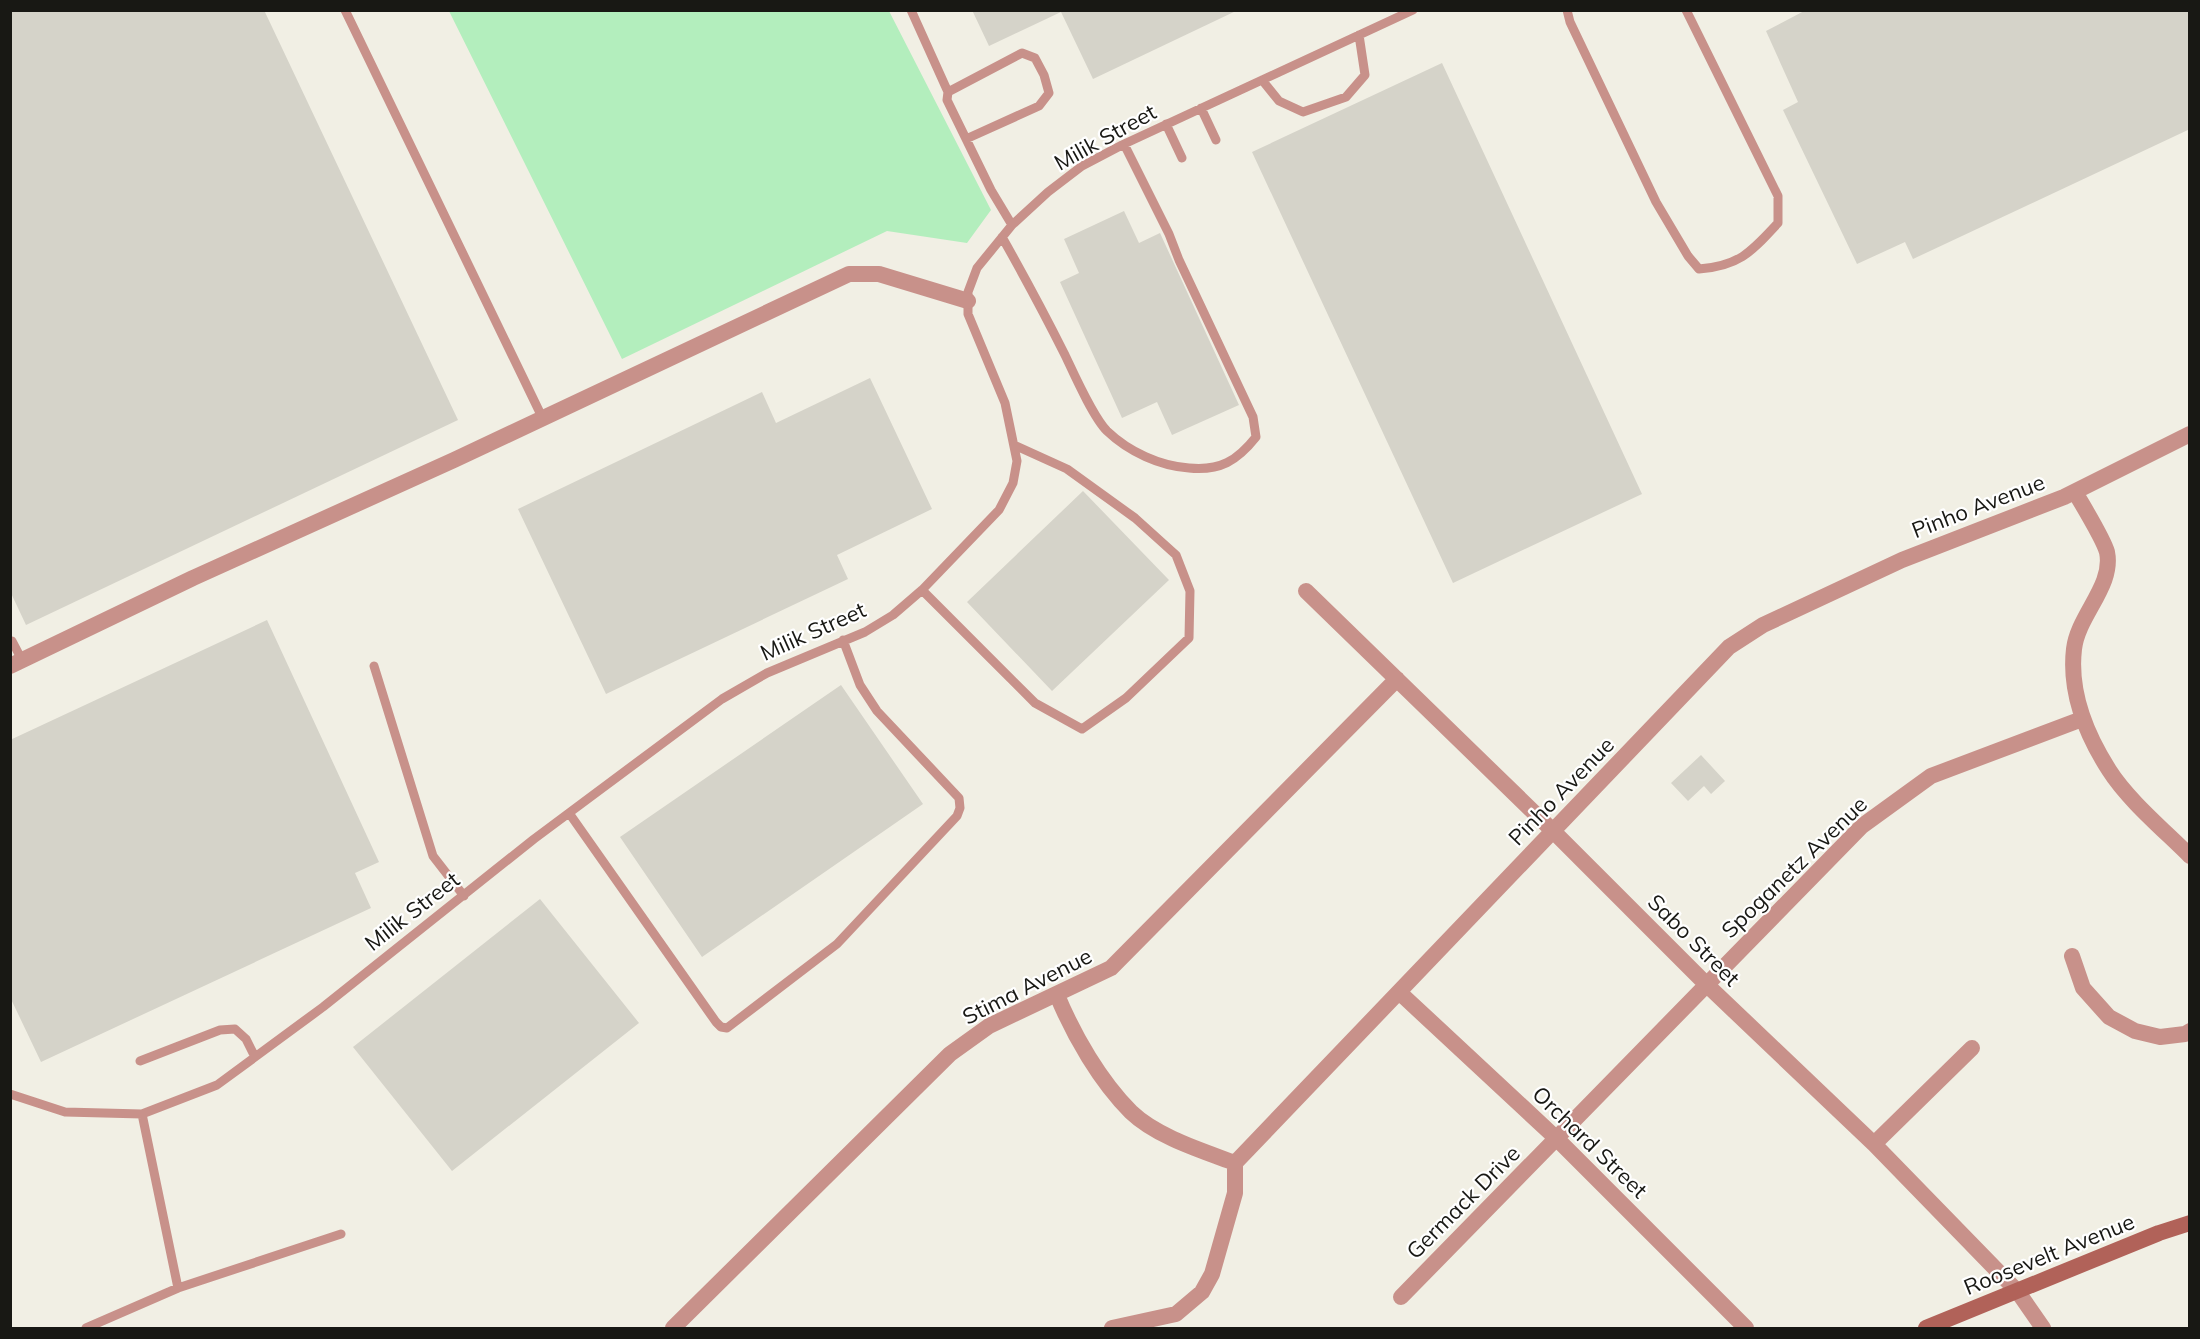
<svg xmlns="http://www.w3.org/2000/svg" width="2200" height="1339" font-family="Mulish,sans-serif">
  <rect width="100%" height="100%" fill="#f1efe4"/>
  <path fill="#b3eebd" d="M449 11H889L991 210 967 243 887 231 622 359Z"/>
  <path fill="#d5d3c9" d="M10 10H264L458 420 26 625 10 591Z
    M972 10H1238L1093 79 1061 12 989 46Z
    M1806 10H2190V129L1913 259 1905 242 1857 264 1783 110 1798 102 1766 31Z
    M1442 63 1642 494 1453 583 1252 152Z
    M1124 211 1139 243 1160 233 1239 405 1172 435 1157 402 1122 418 1060 282 1079 273 1064 239Z
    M870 378 932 509 837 555 848 579 606 694 518 509 762 392 776 423Z
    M1083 491 1169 580 1052 691 967 602Z
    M267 620 379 862 355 873 371 908 41 1062 10 997V740Z
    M841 685 923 804 702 957 620 837Z
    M1701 755 1725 781 1711 794 1704 786 1688 801 1671 783Z
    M540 899 639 1023 452 1171 353 1047Z"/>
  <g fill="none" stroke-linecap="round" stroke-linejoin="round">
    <path stroke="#c8918a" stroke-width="9" d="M345 10 543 419
      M911 10 948 92
      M1567 10 1570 22 1656 202 1688 256 1699 269C1740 266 1752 251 1778 223V196L1686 10
      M1262 80 1279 101 1303 112 1346 97 1365 75 1359 35
      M1201 108 1216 140
      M1166 124 1182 158
      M966 139 1039 106 1049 93 1044 75 1035 58 1022 53 948 92 947 100 991 190 1012 225
      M1002 237C1024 276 1045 315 1065 355 1074 374 1093 417 1107 431 1129 452 1160 466 1189 468 1220 471 1237 461 1256 437L1253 417 1179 260 1169 234 1124 144
      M922 590 1035 703 1082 729 1126 698 1189 638 1190 591 1176 555 1135 518 1067 469 1014 445
      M12 641 22 660
      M374 666 433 856 464 896
      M569 813 716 1022 721 1027 727 1028 837 944 957 816 960 808 959 798 877 711 860 685 843 640
      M140 1061 220 1030 235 1029 246 1039 255 1057
      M10 1094 65 1112 142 1114 217 1085 323 1007 534 839 722 699 767 673 865 632 893 615 922 590 999 510 1013 483 1017 461 1005 403 968 314V292L977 268 1012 225 1048 192 1082 166 1122 145 1413 10
      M178 1288 341 1234
      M86 1328 178 1288 142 1114"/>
    <path stroke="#c8918a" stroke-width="16" d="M2075 492C2083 506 2103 538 2107 552 2114 586 2078 615 2074 649 2069 692 2086 734 2109 770 2128 800 2164 830 2190 856
      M1306 591 1553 831 1707 985 1874 1144 2018 1292 2043 1328
      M10 666 193 578 454 460 849 274H879L968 301
      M2072 956 2083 988 2109 1017 2135 1031 2160 1037 2185 1034 2190 1031
      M1399 992 1557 1139 1746 1328
      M1057 995C1074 1036 1100 1081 1131 1112 1157 1137 1203 1151 1235 1163
      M1874 1144 1972 1048
      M1401 1297 1862 826 1931 776 2082 719
      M673 1328 950 1054 989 1026 1111 968 1397 679
      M1112 1328 1176 1314 1202 1292 1212 1274 1235 1193V1163L1729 647 1763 625 1902 560 2064 497 2190 434"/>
    <path stroke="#b16259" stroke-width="16" d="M1926 1328 2159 1233 2190 1223"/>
  </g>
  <g text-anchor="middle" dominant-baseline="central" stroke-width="4.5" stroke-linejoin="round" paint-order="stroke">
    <g font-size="22" fill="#181814" stroke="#fff">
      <text transform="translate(1105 137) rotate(-29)">Milik Street</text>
      <text transform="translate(1978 506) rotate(-21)">Pinho Avenue</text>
      <text transform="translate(813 631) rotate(-24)">Milik Street</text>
      <text transform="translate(1561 791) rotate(-46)">Pinho Avenue</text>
      <text transform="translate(1794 867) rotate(-44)">Spoganetz Avenue</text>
      <text transform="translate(412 911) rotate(-38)">Milik Street</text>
      <text transform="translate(1694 940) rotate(45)">Sabo Street</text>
      <text transform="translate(1027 986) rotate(-27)">Stima Avenue</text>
      <text transform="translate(1590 1142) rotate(44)">Orchard Street</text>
      <text transform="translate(1463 1202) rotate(-45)">Germack Drive</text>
      <text transform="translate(2049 1254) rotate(-22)">Roosevelt Avenue</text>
    </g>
  </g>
  <rect width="2200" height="1339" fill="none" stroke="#181814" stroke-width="24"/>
</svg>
